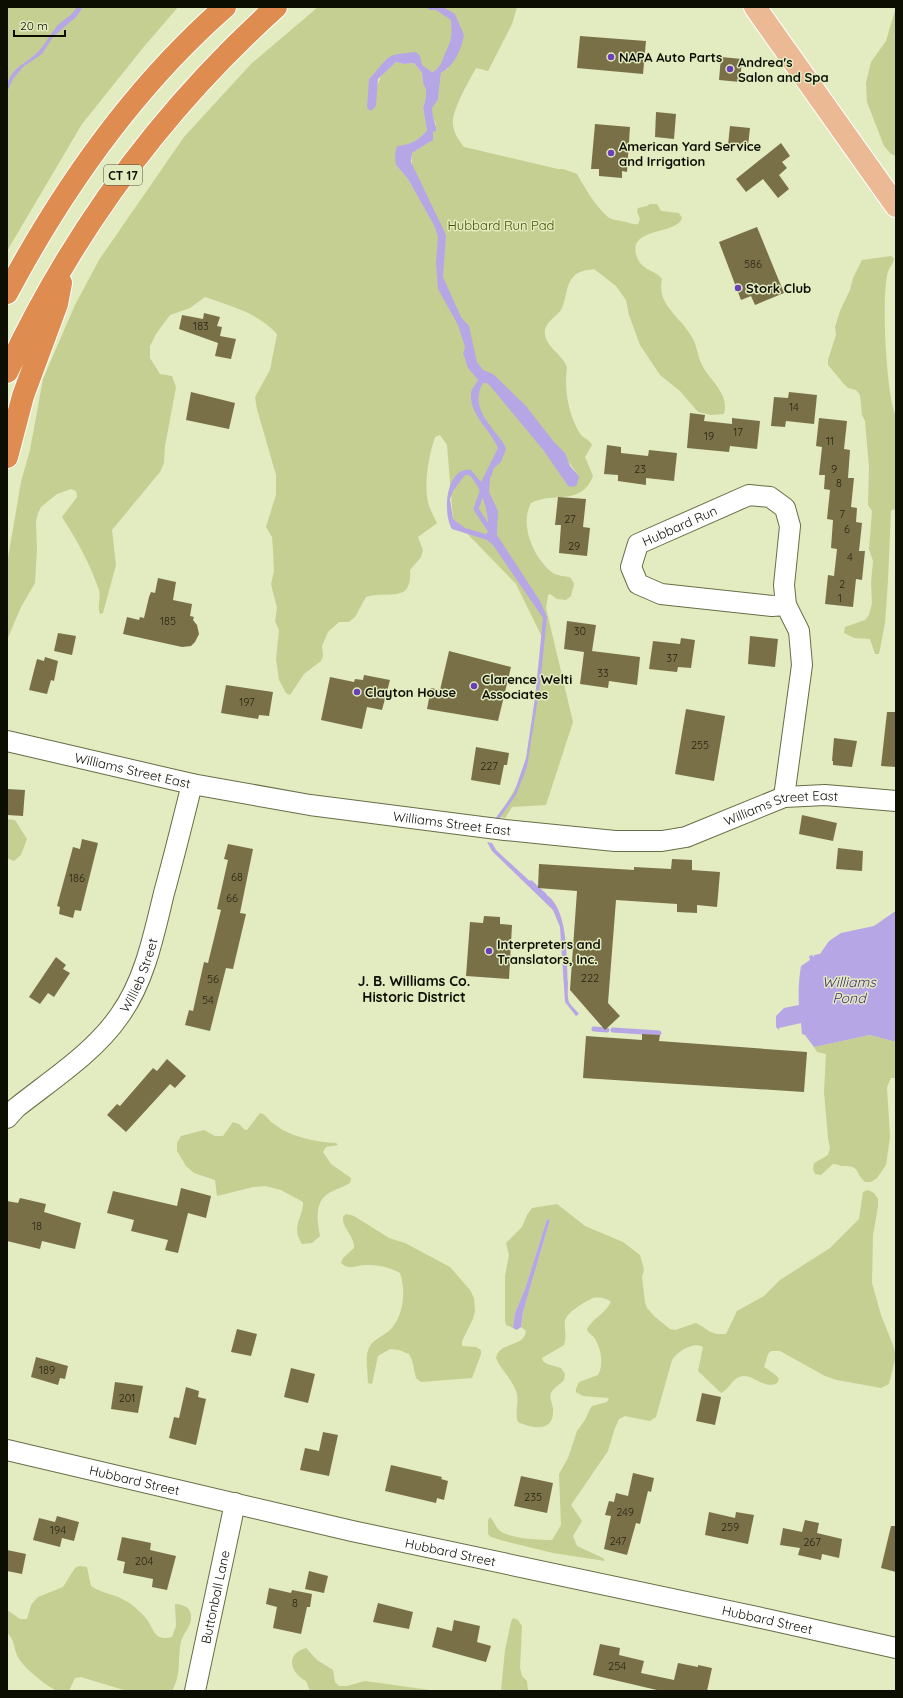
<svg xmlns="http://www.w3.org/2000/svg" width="903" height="1698" font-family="Quicksand,sans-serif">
  <rect width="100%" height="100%" fill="#e3ebc0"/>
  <path fill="#c5cf91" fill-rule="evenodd" d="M7 7H178L142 49 82 124 7 251Z
    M318 7H517L512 24 488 71 476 68C469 81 451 111 453 125 454 134 459 140 464 147L558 169H563L577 174C585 188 595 206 608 217 613 221 620 220 626 222 630 223 633 225 638 224L640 219 637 211 638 208 647 206 650 204H657L661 211 679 213 682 218C677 235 629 227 636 254 640 271 655 269 662 279 656 306 682 317 693 339 697 347 698 357 702 365 710 381 730 394 724 414L711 415 698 412 680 391 660 375 640 345 629 315 626 300 616 286 594 269C587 270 579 271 574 276 565 285 567 299 561 310 555 318 543 323 545 335 548 349 562 354 567 367 564 388 568 413 579 432 582 438 589 439 592 445L585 457 593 476C581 507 554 491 531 503 519 525 534 559 553 573 557 576 566 576 571 578L574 584 571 596 566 600 557 599 550 594 548 595 546 608 573 722 546 805 512 807 505 818 499 817 526 769 543 639 516 584 453 519 447 445 440 435 435 437C429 455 425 477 427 497 428 506 433 515 437 523L418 537 423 550 421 557 410 570C413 605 386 590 366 597L355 617 349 622H339L328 632 322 646 323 656 321 661 304 674 290 695 286 693 279 680 276 659 279 630 275 621 277 608 271 584 274 571 273 550 272 537 266 527 276 495V475L257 409 255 397 270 370 277 334C258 313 231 306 205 297L190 308 170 315 156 334 150 346V358L160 374 172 376 176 387 165 446 164 463 160 472 112 530 116 565 103 613 100 614C97 607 101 597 99 590 90 564 77 540 62 517L77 497 76 491 71 489 57 494 41 507 38 513 36 521 37 550 35 583 21 607 7 640V564L21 482 30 450 43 379 75 305 99 260 184 137 251 64ZM420 56 421 65 432 72 439 68H449L441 73 438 100 431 108 432 115 436 124 430 142 412 153V167L434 211 435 226 408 179 396 165 397 147C409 145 420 140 427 130L423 108 426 97V90L423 83 422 73 414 63 404 64 396 62 381 76 376 89 369 79 377 73 385 61ZM567 460 579 476 568 486 556 468Z
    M896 7V156L891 154 884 146 867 102 866 83 871 62 886 41Z
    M891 256 894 258C894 264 889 267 888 272 881 294 886 396 896 416V512L894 509 891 511 888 580 885 623 879 654H875L870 639 854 638 844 633 845 627 865 620 869 615 872 603 871 583 873 561 869 549 872 511 868 505 869 467 865 421 862 415 860 395 856 390 848 388 844 384 828 365V360L836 335 835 327 840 311 850 290 853 278 862 260Z
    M7 819 15 820 27 839 21 855 14 861 7 858Z
    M870 1035 896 1042V1078H891L887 1087 890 1137 886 1165 877 1178 871 1182H865C854 1172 861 1166 843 1166 839 1166 838 1164 833 1164L821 1175 815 1174 813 1169 814 1163 828 1155 830 1148 828 1138 824 1092 826 1054 817 1052 814 1047Z
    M260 1113C266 1114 269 1121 274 1124 290 1137 316 1142 336 1143L338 1145 326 1147 323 1152 331 1164 351 1178 350 1183C343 1187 336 1189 329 1193 314 1202 317 1221 320 1236L312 1243 302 1244C290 1226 304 1217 303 1202L281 1190 265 1186 253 1187 217 1196 215 1180 194 1173 186 1166 177 1151V1143L181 1136 204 1130 215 1136H223L233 1122 239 1124 245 1130H247Z
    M868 1190 874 1193 878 1199V1206L873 1235 872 1283 881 1315 893 1345 896 1356 889 1384 881 1388 837 1380 825 1376 780 1351H771L768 1354 764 1367 777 1376 779 1379 777 1383C765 1390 756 1376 744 1376 733 1376 730 1389 721 1393L698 1371 703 1347C693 1341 677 1352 672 1360L656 1417 650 1421 625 1416 619 1419 615 1428 608 1451 571 1505 582 1521 573 1536 577 1546 603 1558 605 1561 553 1553 504 1541 491 1537 488 1534V1520L490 1517C494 1521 495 1526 499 1530 509 1539 539 1540 552 1540L561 1525 559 1474 568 1458 577 1431 585 1420 590 1409 592 1406 607 1402 609 1398 583 1396 576 1392V1389L579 1382 598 1375C604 1365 601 1348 595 1339 592 1334 588 1334 587 1329 593 1318 606 1313 611 1302 607 1298 597 1296 591 1299 584 1302 566 1313 565 1321 564 1329 567 1336 564 1345L542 1358 543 1361 547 1364 561 1368 565 1374 564 1380C561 1384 553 1388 551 1393 549 1398 552 1402 553 1408 555 1433 533 1429 518 1422 514 1412 520 1401 516 1391 512 1379 501 1370 496 1358 499 1341 524 1348 526 1331L521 1327 523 1312 550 1220 547 1219 525 1289 515 1313 513 1328 506 1325 505 1320V1276L509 1255 506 1243 522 1227 527 1215 532 1208 557 1204 585 1226 623 1242 640 1255 644 1270 642 1277 645 1302 647 1308 654 1316 670 1329 675 1330 696 1323C710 1330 709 1335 726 1334L737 1311 764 1296 780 1280 830 1248 859 1219 863 1192Z
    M346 1214 354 1216 389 1238 405 1243 450 1267 470 1290 474 1298 475 1311 473 1319 462 1341V1346L476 1347 481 1350V1354L472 1378 421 1382 416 1378 412 1360 409 1354 399 1350 390 1349 378 1356 372 1384 368 1383C368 1373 364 1355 370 1346 374 1339 385 1335 391 1329 404 1315 406 1290 400 1273 390 1267 378 1265 366 1265 357 1265 349 1271 341 1263L343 1258 354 1248C355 1236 342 1229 343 1217Z
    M79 1566 87 1567 91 1586C104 1594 114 1594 126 1601 132 1604 138 1610 143 1615 155 1626 151 1642 172 1637L176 1626 175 1604C182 1604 191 1607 191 1616 192 1626 183 1633 181 1642 177 1661 182 1673 172 1691H127L81 1677 75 1678 69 1691C66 1691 60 1692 57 1691 46 1686 21 1666 17 1655 13 1646 15 1640 7 1633V1610L20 1619H27L31 1605 38 1597 63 1587 75 1568Z
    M513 1618 518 1620 522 1626 520 1668 522 1676 527 1681 528 1691H501L505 1650 511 1622Z
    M306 1648 317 1660 333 1670 335 1682 339 1686H347L365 1681 437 1691H310L306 1681C290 1673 285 1654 306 1648Z"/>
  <path fill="#b6a6e5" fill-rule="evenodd" d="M77 7H83L76 17 53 37 42 54 23 67 13 79 7 92C7 69 23 66 37 53 45 45 50 34 57 26 64 19 72 16 77 7Z
    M426 7H443L455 14 464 35C461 50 455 65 441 73L438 100 432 108C432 117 436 123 436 131L433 132V140L412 153 411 162 446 235 443 277 461 317 469 326 477 362 483 370 493 374 526 406 554 442 565 453 570 466 579 476 577 485 573 487 568 486 544 451 491 387 487 383H483C471 404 485 419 498 436 501 440 505 444 506 449L501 462 494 468 490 479 489 492 498 511 497 535 540 601 547 617 540 685 527 767 516 795 499 819H495L514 793 526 758 535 698 543 618 493 545 487 540 452 529C442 513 446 466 471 470L481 482 498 448C492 432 469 414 471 394 471 388 476 385 478 380L468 368 463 353 465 347 458 325 438 289 436 263 438 237 435 227 408 179 396 165 395 154 397 146C409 145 420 140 427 130L423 108 426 97V90L423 83 422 73 414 63 404 64 396 62 378 79 376 106 371 111 367 108 369 79C377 72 384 58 394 55 401 53 409 53 416 52L420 56 422 65 432 72C441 68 441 62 445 54 452 38 452 38 451 20L436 10H430ZM465 475H469C483 489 488 512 489 531L486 534 465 528 453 519 450 499 453 491Z
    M487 842 492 843 496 850 534 885 537 891C570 897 566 958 568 983 568 988 567 997 569 1002 571 1006 576 1010 579 1014L576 1016 565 1002 560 927 553 910 492 851Z
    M894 912H896V1042L870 1035 814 1047 805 1035 802 1034 801 1023 779 1028V1030L776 1027V1016L784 1008 799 1005C798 991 799 979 801 966L810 960 809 956 812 955 814 957V955L820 954 829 941 841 933 874 926Z
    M547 1219 550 1220 523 1312 521 1327 517 1330 513 1328 515 1313 525 1289Z"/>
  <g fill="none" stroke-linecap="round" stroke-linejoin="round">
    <path stroke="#b6a6e5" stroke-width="5" d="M483 489 476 509 492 533
      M531 883 544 895
      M594 1029 607 1030
      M613 1030 659 1033"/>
  </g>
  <path fill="#7a7048" d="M580 36 646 41 643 74 577 68Z
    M721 57 742 59 740 82 719 80Z
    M656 112 676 114 674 139 655 137Z
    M595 124 630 127 627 172 622 171V178L599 176V169H591Z
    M730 126 750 128 748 146 728 145Z
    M781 143 790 156 782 162 787 168 779 175 789 189 778 198 763 179 746 192 736 179Z
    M757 227 784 293 755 305 751 296 741 300 719 242Z
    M204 313 220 317 217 326 222 327 220 336 236 339 231 359 215 356 218 343 179 329 182 315 203 319Z
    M191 392 235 403 229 429 186 420Z
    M789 392 817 395 814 424 786 421 785 427 771 426 774 397 788 398Z
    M690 413 705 415 704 421 732 424V418L760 421 757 449 730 446 729 452 687 448Z
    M819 418 847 421 844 449 850 450 848 478H854L851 507 857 508 856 522 862 523 859 551H865L862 580 856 579 853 607 825 604 828 575 834 576 837 549 831 548 833 520 827 519 830 490 824 489 825 475H819L822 447 816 446Z
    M607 445 621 447V453L648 456 649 450 677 453 674 481 646 478V485L618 481V475L604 474Z
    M558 497 586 499 583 527 590 528 587 556 559 553 561 525H555Z
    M158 578 176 582 173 600 192 604 190 616 194 617 193 620 197 625 199 634 195 642 191 646 182 647 123 634 127 617 139 620 140 617 144 618 149 597 151 592 155 593Z
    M567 621 596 625 592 651 640 657 637 685 609 681 608 688 580 684 584 652 564 649Z
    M58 633 76 636 72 655 54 651Z
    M750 636 778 639 775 667 748 664Z
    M681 638 695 640 691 668 678 667 677 672 649 669 653 641 680 644Z
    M449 651 511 667 498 721 427 709 431 688 440 690Z
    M45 657 58 661 54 681 51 680 47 694 29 690 37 659 44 661Z
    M364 675 390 680 382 710 367 707 362 729 321 720 330 677 354 682 355 679 363 680Z
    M226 685 273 692 269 716 259 715 258 719 221 713Z
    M686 709 725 716 714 781 675 774Z
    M887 712H896V767L881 766Z
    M834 738 857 741 852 767 833 765V761H832Z
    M476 747 509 753 507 765H504L500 785 471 780Z
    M7 789 25 790 23 816 7 815Z
    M802 815 837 823 833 841 799 834Z
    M82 839 98 843 81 911 75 910 73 918 59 914 60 907 57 906 73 847 80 849Z
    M228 844 253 849 240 913 246 914 233 969 226 968 210 1031 185 1025 189 1010 193 1011 204 962 208 963 221 910 217 909 228 860 224 859Z
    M838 848 863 851 862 871 836 869Z
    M672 859 692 860V870L720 872 717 907 697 905V913L677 912V904L616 900 608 1003 620 1016 605 1030 570 990 577 891 538 888 539 864 634 870V867L671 869Z
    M484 916 500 917V924L512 925 509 979 466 976 470 922 483 923Z
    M56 957 66 965 63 969 70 973 54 997 48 993 40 1004 29 997Z
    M642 1034 660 1035 659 1041 807 1052 804 1092 583 1078 586 1036 642 1040Z
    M167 1059 186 1076 175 1088 170 1084 126 1132 107 1115 117 1104 120 1106 153 1068 157 1071Z
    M181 1188 211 1196 206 1218 188 1213 178 1253 165 1250 168 1240 131 1231 134 1220 107 1213 113 1191 177 1206Z
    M20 1198 46 1204 44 1212 81 1223 75 1249 42 1241 40 1249 7 1241V1201L18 1203Z
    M237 1329 257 1334 251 1356 231 1352Z
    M36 1357 68 1366 65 1379 60 1378 58 1385 31 1377Z
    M291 1368 315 1374 308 1403 284 1397Z
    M115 1382 143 1386 138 1413 111 1409Z
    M186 1387 199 1391 198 1397 206 1399 196 1445 169 1438 174 1417 179 1418Z
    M702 1393 721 1397 715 1425 696 1421Z
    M323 1432 338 1435 329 1476 300 1470 305 1448 319 1451Z
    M391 1465 442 1477 441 1479 448 1481 444 1500 437 1498 436 1503 385 1491Z
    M633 1473 654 1478 651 1492 648 1491 640 1524 636 1523 627 1555 604 1549 611 1516 605 1515 609 1501 614 1502 616 1493 628 1496Z
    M521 1476 553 1483 547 1513 514 1506Z
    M709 1512 735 1518 736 1512 754 1515 748 1544 705 1535Z
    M57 1516 79 1522 74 1541 62 1538 60 1547 33 1540 39 1518 55 1522Z
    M805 1520 819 1523 817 1533 842 1539 839 1558 822 1554 821 1560 798 1555 800 1548 780 1545 783 1528 802 1532Z
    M891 1526H896V1572L881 1568Z
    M122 1537 151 1543 150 1550 176 1556 167 1590 152 1587 153 1579 123 1573 125 1562 117 1560Z
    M7 1550 26 1554 22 1574 7 1571Z
    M309 1571 328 1576 324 1593 305 1589Z
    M269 1588 291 1593 292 1590 312 1594 310 1607H307L301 1634 273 1628 277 1607 266 1604Z
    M378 1603 413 1612 409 1629 373 1622Z
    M454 1620 480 1626 477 1642 491 1646 486 1662 432 1647 437 1627 452 1631Z
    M600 1644 620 1648 619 1655 644 1661 641 1673 674 1680 678 1663 698 1667V1665L712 1668 707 1691H661L593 1675Z"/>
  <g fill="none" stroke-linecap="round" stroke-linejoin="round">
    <g stroke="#676d46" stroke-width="22">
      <g id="minor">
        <path id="s1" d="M7 741 192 784 310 805 505 830 615 841H662L686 837 784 797 825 795 896 801"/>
        <path id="s2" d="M784 797 802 665 799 631 786 605 772 606 661 594 638 584 631 567 638 544 749 495 770 497 785 508 790 526 784 585 786 605"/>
        <path id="s3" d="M7 1118 16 1108C51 1080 94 1053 120 1015 145 980 154 934 164 893 174 857 183 820 192 784"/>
        <path id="s4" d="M7 1450 352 1531 766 1619 896 1648"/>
        <path id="s5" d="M195 1691 235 1503"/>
      </g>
    </g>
    <g stroke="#fff" stroke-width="24">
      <path id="major" d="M755 7 896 206"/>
    </g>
    <g stroke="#fff" stroke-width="24">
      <path id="highway" d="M7 293C63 188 135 86 225 7
        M7 372C72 232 162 110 276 7
        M7 457 23 396 57 304 61 283"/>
    </g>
    <use href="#minor" stroke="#fff" stroke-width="20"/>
    <use href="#major" stroke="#ebba95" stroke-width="22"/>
    <use href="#highway" stroke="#de8c4f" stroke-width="22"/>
  </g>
  <g fill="#6b3fb7" stroke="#e3ebc0" stroke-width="1.5">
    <circle cx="611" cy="57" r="4"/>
    <circle cx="730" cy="69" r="4"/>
    <circle cx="611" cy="153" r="4"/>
    <circle cx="738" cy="288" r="4"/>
    <circle cx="474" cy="686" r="4"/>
    <circle cx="357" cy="692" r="4"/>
    <circle cx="489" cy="951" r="4"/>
  </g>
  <g text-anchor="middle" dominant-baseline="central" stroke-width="3" stroke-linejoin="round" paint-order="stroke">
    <g font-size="11" fill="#282614">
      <text x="753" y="264">586</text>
      <text x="201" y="326">183</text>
      <text x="794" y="407">14</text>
      <text x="738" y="432">17</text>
      <text x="709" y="436">19</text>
      <text x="830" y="441">11</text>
      <text x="640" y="469">23</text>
      <text x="834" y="469">9</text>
      <text x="839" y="483">8</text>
      <text x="842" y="514">7</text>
      <text x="570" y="519">27</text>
      <text x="847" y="529">6</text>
      <text x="574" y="546">29</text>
      <text x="850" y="557">4</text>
      <text x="842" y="584">2</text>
      <text x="840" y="598">1</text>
      <text x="168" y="621">185</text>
      <text x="580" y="631">30</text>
      <text x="672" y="658">37</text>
      <text x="603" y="673">33</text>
      <text x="247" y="702">197</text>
      <text x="700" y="745">255</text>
      <text x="489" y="766">227</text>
      <text x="237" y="877">68</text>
      <text x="77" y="878">186</text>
      <text x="232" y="898">66</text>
      <text x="590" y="978">222</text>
      <text x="213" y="979">56</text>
      <text x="208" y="1000">54</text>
      <text x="37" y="1226">18</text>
      <text x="47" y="1370">189</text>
      <text x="127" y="1398">201</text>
      <text x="533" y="1497">235</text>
      <text x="625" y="1512">249</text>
      <text x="730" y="1527">259</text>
      <text x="58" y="1530">194</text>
      <text x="618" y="1541">247</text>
      <text x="812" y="1542">267</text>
      <text x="144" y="1561">204</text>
      <text x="295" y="1603">8</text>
      <text x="617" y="1666">254</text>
    </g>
    <rect fill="#e3ebc0" stroke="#4c503b" stroke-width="1" x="104" y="165" width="38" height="20" rx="3"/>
    <g font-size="12" font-weight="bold" fill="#0c0e02">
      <text x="123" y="175">CT 17</text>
    </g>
    <g font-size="13" font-weight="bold" fill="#0c0e02" stroke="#e3ebc0" text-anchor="start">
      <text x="619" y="57">NAPA Auto Parts</text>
      <text x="738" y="62">Andrea's<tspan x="738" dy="15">Salon and Spa</tspan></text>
      <text x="619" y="146">American Yard Service<tspan x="619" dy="15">and Irrigation</tspan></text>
      <text x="746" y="288">Stork Club</text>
      <text x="482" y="679">Clarence Welti<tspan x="482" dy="15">Associates</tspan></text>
      <text x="365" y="692">Clayton House</text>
      <text x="497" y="944">Interpreters and<tspan x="497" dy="15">Translators, Inc.</tspan></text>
    </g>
    <g font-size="13" fill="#495000" stroke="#e3ebc0">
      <text x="501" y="225">Hubbard Run Pad</text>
    </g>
    <g font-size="13" fill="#0c0e02" stroke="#e3ebc0">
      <text stroke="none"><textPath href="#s2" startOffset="435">Hubbard Run</textPath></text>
      <text stroke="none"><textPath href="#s1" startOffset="129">Williams Street East</textPath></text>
      <text stroke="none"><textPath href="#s1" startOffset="789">Williams Street East</textPath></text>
      <text stroke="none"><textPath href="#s1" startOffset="453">Williams Street East</textPath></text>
      <text stroke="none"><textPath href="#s3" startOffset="198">Willieb Street</textPath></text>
      <text stroke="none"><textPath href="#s4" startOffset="131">Hubbard Street</textPath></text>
      <text stroke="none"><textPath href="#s4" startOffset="455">Hubbard Street</textPath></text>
      <text stroke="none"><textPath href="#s5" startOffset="96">Buttonball Lane</textPath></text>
      <text stroke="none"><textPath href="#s4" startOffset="779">Hubbard Street</textPath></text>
    </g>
    <g font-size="14" font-weight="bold" fill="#0c0e02" stroke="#e3ebc0">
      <text x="414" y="981">J. B. Williams Co.<tspan x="414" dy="16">Historic District</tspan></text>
    </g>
    <g font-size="14" font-style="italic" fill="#432a73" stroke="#e3ebc0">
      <text x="849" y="982">Williams<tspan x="849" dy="16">Pond</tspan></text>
    </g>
  </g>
  <rect width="903" height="1698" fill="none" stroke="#0c0e02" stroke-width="16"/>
  <path d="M14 30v6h51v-6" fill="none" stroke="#0c0e02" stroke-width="2"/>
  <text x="20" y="30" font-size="12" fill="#0c0e02" stroke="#e3ebc0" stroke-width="3" paint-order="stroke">20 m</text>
</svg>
